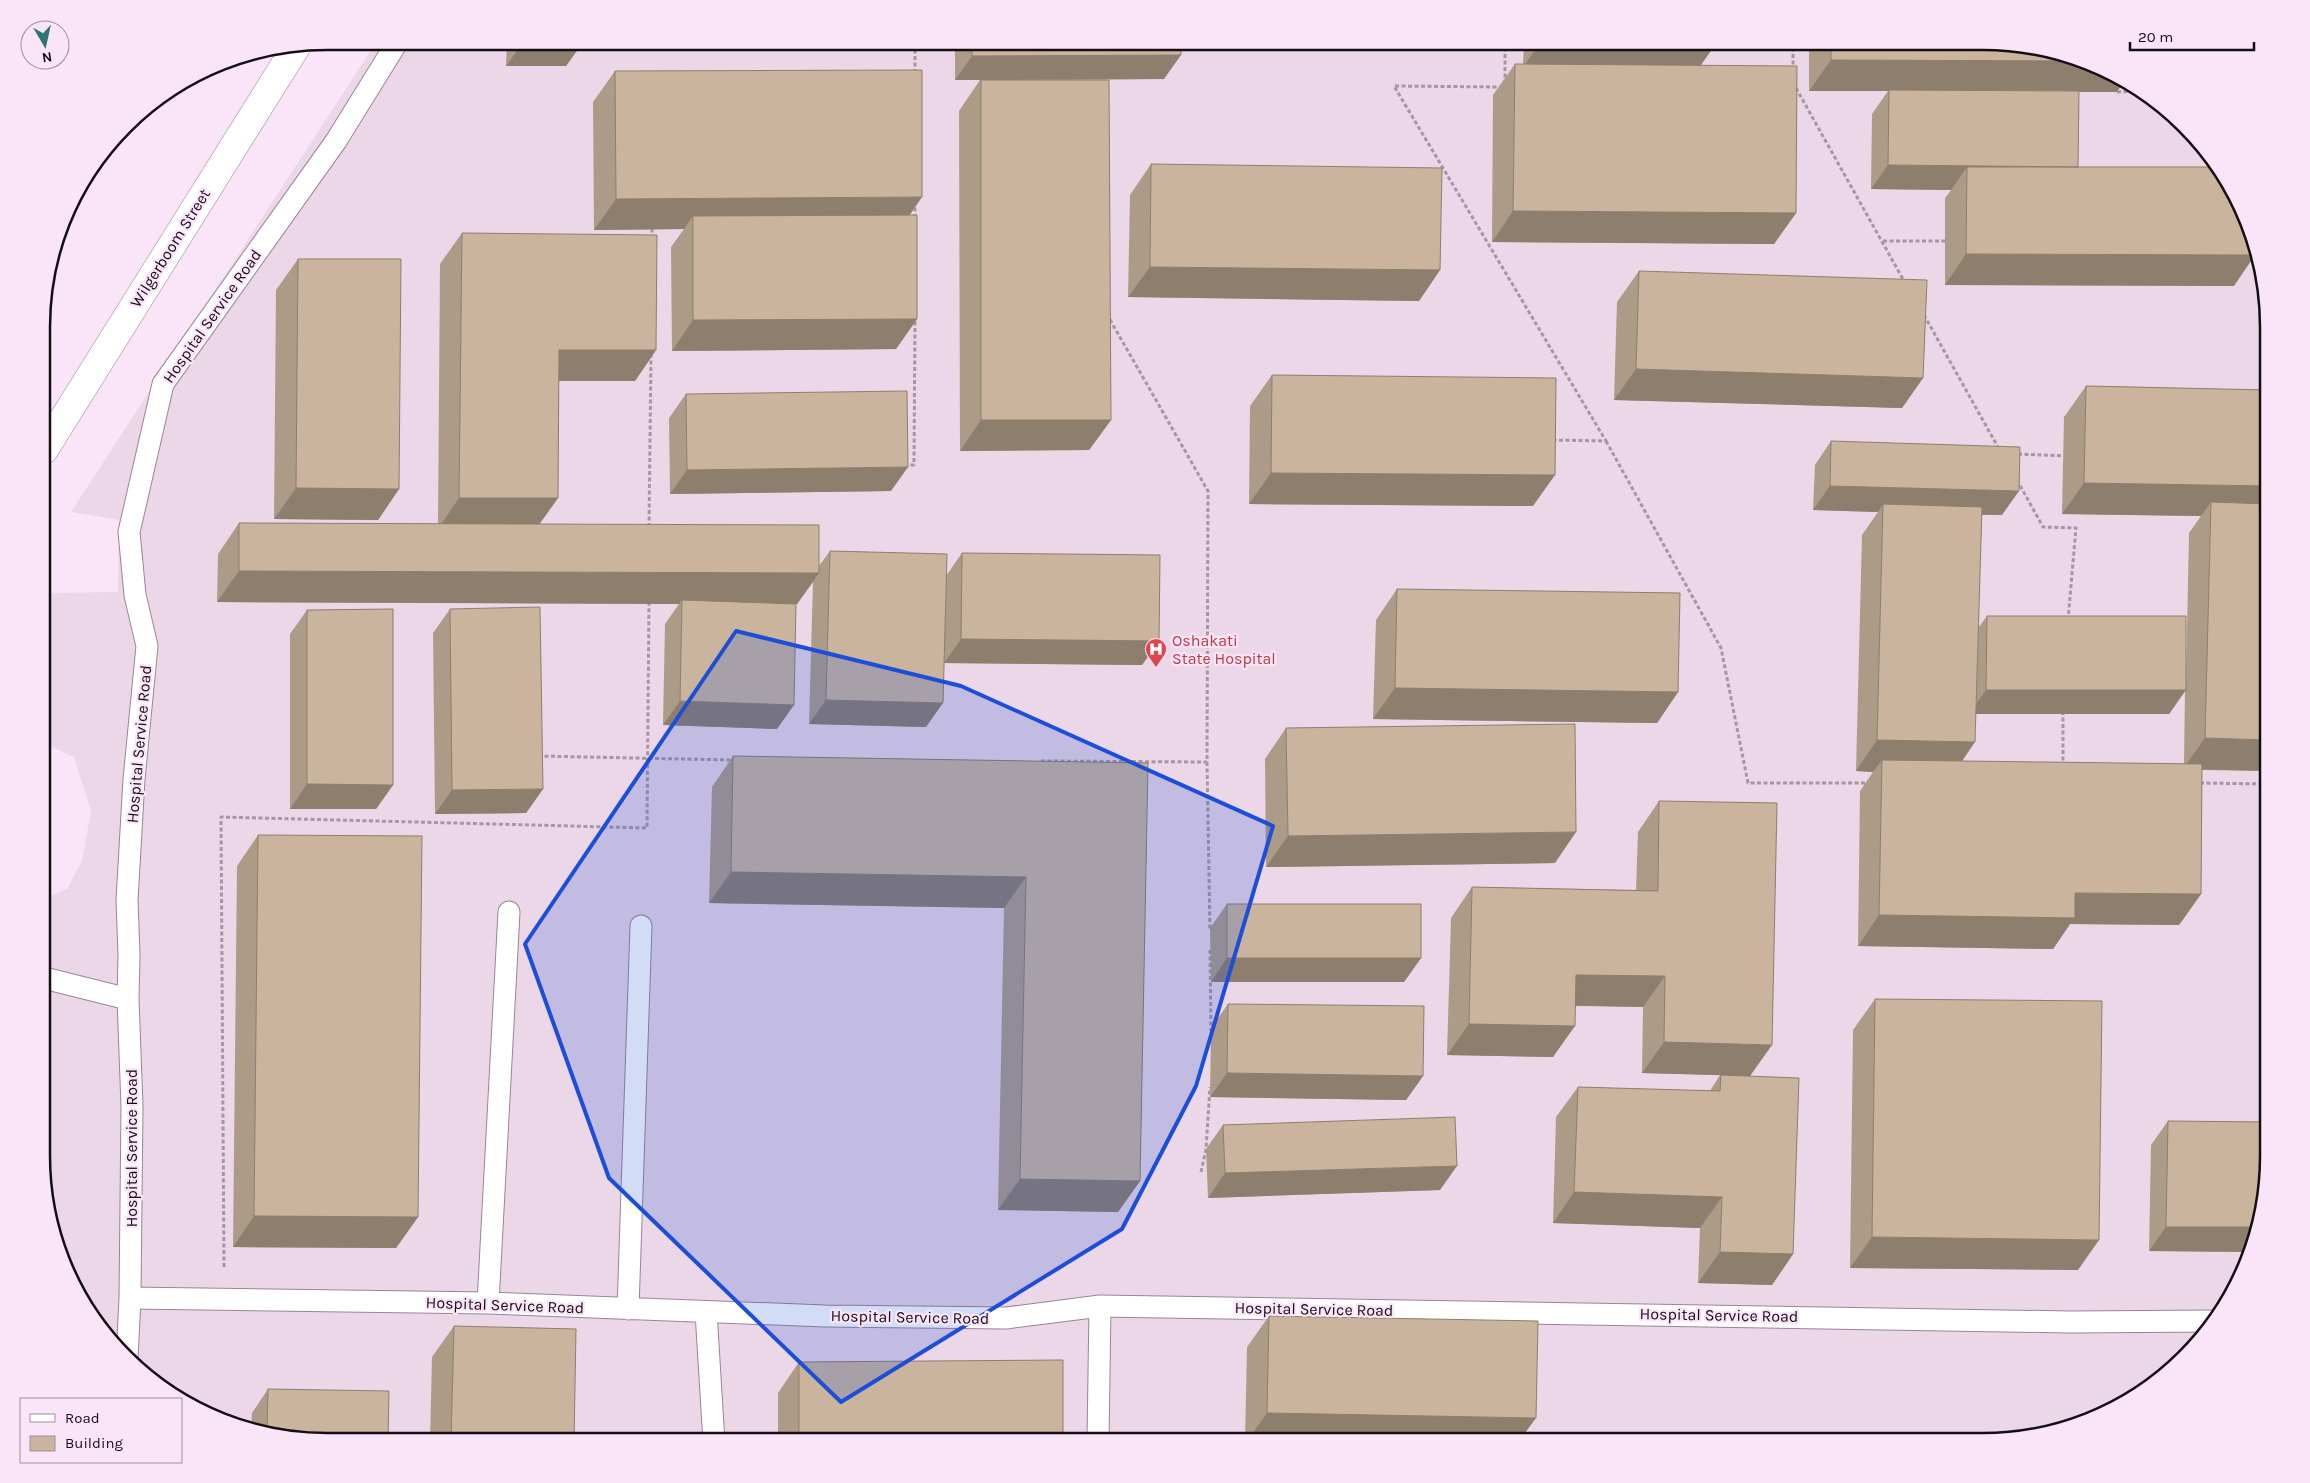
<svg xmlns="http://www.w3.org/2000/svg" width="2310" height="1483" font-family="Karla,sans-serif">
  <rect width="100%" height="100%" fill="#fae4f7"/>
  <path fill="#ebd7e7" d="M377 41H1984L2075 56 2142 90 2198 138 2231 184 2259 252 2268 308V1175L2254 1248 2220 1315 2172 1371 2126 1404 2058 1432 2002 1441 326 1442 235 1427 168 1393 112 1345 80 1299 44 1193V899L67 889 82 861 91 811 74 757 44 743V593L118 592 119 520 71 512Z"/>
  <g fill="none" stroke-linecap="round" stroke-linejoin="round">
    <g stroke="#998597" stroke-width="23">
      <path id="service" d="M398 41 336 141 163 384 129 532 135 595 147 646 134 779 127 900 129 955 128 999 132 1106 130 1298 488 1303 825 1316 1006 1318 1100 1306 2070 1322 2215 1321
        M44 978 128 999
        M488 1303 509 912
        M628 1309 641 926
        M706 1312 714 1442
        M127 1358 130 1298
        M1098 1441 1100 1306"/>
    </g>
    <g stroke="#998597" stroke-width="29">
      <path id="minor" d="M44 450 296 47"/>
    </g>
    <path stroke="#a696a4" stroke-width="3" stroke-dasharray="4 2.5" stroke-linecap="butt" d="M1505 41V81
      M1793 41V70
      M915 73V41
      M1503 87 1394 86 1606 441 1552 440
      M1796 88 1904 281
      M2117 92 2144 91
      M915 218V204
      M652 239V229
      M1883 241H1945
      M1924 315 1999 449
      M1606 441 1721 648 1748 783H1868
      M2018 454 2066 456
      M904 465H914L915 319
      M2017 480 2043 527 2076 528 2068 620
      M649 527 651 355
      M2063 711V765
      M538 756 732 760
      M1041 761 1207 762 1208 491 1109 318
      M1207 762 1210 931
      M2200 783 2268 784
      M1210 950 1211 1031
      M1201 1172 1206 1149 1210 1087
      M224 1267 221 817 647 828 649 600"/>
    <use href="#service" stroke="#fff" stroke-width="21"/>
    <use href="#minor" stroke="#fff" stroke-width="28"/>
  </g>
  <path fill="#ae9b87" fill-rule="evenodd" d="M507 41H583V42L566 66H506Z
    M955 41H1181L1164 79 1020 80 1111 420 1089 450 960 451 959 111 980 80H955Z
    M1524 41H1713L1700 65 1796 213 1774 244 1492 242 1493 95 1515 64H1523Z
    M1809 41H1984L2117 92H2079L2078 167 2234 286 1945 285V198L1951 190 1871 189 1872 114 1888 91H1809Z
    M615 71 910 215 917 319 896 349 672 351 671 247 684 229 594 230 593 102Z
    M1151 164 1440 270 1419 301 1128 297 1130 195Z
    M462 233 656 350 635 381H559L558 498 539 524 819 566 830 551 946 576 962 553 1159 641 1142 665 944 663 926 727 809 724 813 582 797 604H796L777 729 663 725 665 624 679 604 217 602 218 554 239 523 438 524 440 264Z
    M298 259 399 489 378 520 274 519 276 290Z
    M1639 271 1923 378 1902 408 1614 400 1617 302Z
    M1272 375 1533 506 1249 504 1250 406Z
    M2086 386 2268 390V771L2202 770 2201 894 2179 925 2070 924 2053 949 1858 946 1860 791 1873 772 1856 771 1862 535 1878 512 1813 510 1815 465 1831 441 2002 515H1982L1978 628 1987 616 2186 681 2189 533 2201 516 2062 514 2064 417ZM2185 690 2184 764 1962 761 1976 714H2169Z
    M686 394 891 491 670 494 669 418Z
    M1397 589 1678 692 1657 723 1373 719 1376 620Z
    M450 609 543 789 526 813 435 814 433 633Z
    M307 610 393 785 376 809H290V634Z
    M1286 728 1555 863 1266 867 1265 759Z
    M733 756 1148 763 1140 1181 1118 1212 998 1210 1004 908 709 903 712 787Z
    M1659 801 1750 1076 1793 1254 1772 1285 1698 1283 1700 1228 1553 1223 1556 1117 1578 1087 1710 1091 1720 1075 1642 1073 1643 1007 1575 1006 1553 1057 1447 1055 1451 918 1472 887 1636 890 1638 832Z
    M258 835 418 1217 396 1248 233 1247 237 866Z
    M1227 904 1421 958 1404 982H1211L1210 928Z
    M1875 999 2078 1270 1850 1268 1853 1030Z
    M1228 1004 1423 1076 1406 1100 1210 1097 1211 1028Z
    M2168 1121 2254 1248 2252 1252 2149 1251 2151 1145Z
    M1223 1125 1440 1190 1208 1198 1206 1149Z
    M1269 1316 1519 1441H1245L1247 1347Z
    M454 1326 574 1442H430L432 1357Z
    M799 1362 1063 1441 778 1442V1393Z
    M268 1389 326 1442 251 1429 252 1413Z"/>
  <path fill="#8d7e6e" d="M523 42H583L566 66H506Z
    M1540 43 1713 48 1696 72 1523 67Z
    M1181 55 1164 79 955 80 972 56Z
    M1831 60 2084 61 2124 81 2117 92 1889 91V90L1888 91H1809Z
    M1888 165 2078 167H1967L1951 190 1871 189Z
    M922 197 901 228 693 216 684 229 594 230 616 199Z
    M1513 211 1796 213 1774 244 1492 242Z
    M1966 254 2255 255 2234 286 1945 285Z
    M1150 267 1440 270 1419 301 1128 297Z
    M917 319 896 349 672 351 693 320Z
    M559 350H656L635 381H538Z
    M1636 369 1923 378 1902 408 1614 400Z
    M981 420H1111L1089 450 960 451Z
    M908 467 891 491 670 494 687 470Z
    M1271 473 1555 475 1533 506 1249 504Z
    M2084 483 2268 486V518L2211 502 2201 516 2062 514Z
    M1830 486 2019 491 2002 515 1883 512V504L1878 512 1813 510Z
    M296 488 399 489 378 520 274 519Z
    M459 498H558L536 529H438Z
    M239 571 819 573 797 604H682V600L679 604 217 602Z
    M961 639 1159 641 1142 665 944 663Z
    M1395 688 1678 692 1657 723 1373 719Z
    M1986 690H2186L2169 714H1969Z
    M826 700 943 703 926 727 809 724Z
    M680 701 794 705 777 729 663 725Z
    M2205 738 2268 740V771L2183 769Z
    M1877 740 1975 742 1954 773 1882 760 1873 772 1856 771Z
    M307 784 393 785 376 809H290Z
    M543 789 526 813 435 814 452 790Z
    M1576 832 1555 863 1266 867 1288 836Z
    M731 872 1026 877 1004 908 709 903Z
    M2075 893 2201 894 2179 925 2070 924 2053 949 1858 946 1879 915Z
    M1227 958H1421L1404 982H1211Z
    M1576 975 1665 976 1643 1007 1554 1005Z
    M1469 1024 1575 1026 1553 1057 1447 1055Z
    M1664 1042 1772 1045 1750 1076 1642 1073Z
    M1227 1073 1423 1076 1406 1100 1210 1097Z
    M1457 1166 1440 1190 1208 1198 1225 1173Z
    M1020 1179 1140 1181 1118 1212 998 1210Z
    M1574 1192 1722 1197 1700 1228 1553 1223Z
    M254 1216 418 1217 396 1248 233 1247Z
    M2166 1227H2258L2254 1248 2252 1252 2149 1251Z
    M1872 1237 2099 1240 2078 1270 1850 1268Z
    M1720 1252 1793 1254 1772 1285 1698 1283Z
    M1267 1413 1536 1418 1519 1441H1247Z"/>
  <path fill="#cab49d" stroke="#8d7e6e" d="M523 41H583V42H523Z
    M972 41H1181V55L972 56Z
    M1540 41H1713V48L1540 43Z
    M1831 41H1984L2075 56 2084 61 1831 60Z
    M1515 64 1797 66 1796 213 1513 211Z
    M922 70V197L616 199 615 71Z
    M981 80H1109L1111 420H981Z
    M1889 90 2079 91 2078 167 1888 165Z
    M1151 164 1442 168 1440 270 1150 267Z
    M1967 167H2218L2231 184 2255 244V255L1966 254Z
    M917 215V319L693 320V216Z
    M462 233 657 235 656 350H559L558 498H459Z
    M298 259H401L399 489 296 488Z
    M1639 271 1927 280 1923 378 1636 369Z
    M1272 375 1556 378 1555 475 1271 473Z
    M2086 386 2268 390V486L2084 483Z
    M907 391 908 467 687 470 686 394Z
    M1831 441 2020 447 2019 491 1830 486Z
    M2211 502 2268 504V740L2205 738Z
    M1883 504 1982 507 1975 742 1877 740Z
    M239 523 819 525V573L239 571Z
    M830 551 947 554 943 703 826 700Z
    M962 553 1160 555 1159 641 961 639Z
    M1397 589 1680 593 1678 692 1395 688Z
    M682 600 796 604 794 705 680 701Z
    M540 607 543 789 452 790 450 609Z
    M393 609V785L307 784V610Z
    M1987 616H2186V690H1986Z
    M1575 724 1576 832 1288 836 1286 728Z
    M733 756 1148 763 1140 1181 1020 1179 1026 877 731 872Z
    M1882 760 2202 764 2201 894 2075 893V918L1879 915Z
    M1659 801 1777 803 1772 1045 1664 1042 1665 976 1576 975 1575 1026 1469 1024 1472 887 1658 891Z
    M258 835 422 836 418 1217 254 1216Z
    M1227 904H1421V958H1227Z
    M1875 999 2102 1001 2099 1240 1872 1237Z
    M1228 1004 1424 1006 1423 1076 1227 1073Z
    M1721 1075 1799 1078 1793 1254 1720 1252 1722 1197 1574 1192 1578 1087 1720 1091Z
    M1455 1117 1457 1166 1225 1173 1223 1125Z
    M2168 1121 2268 1122V1175L2258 1227H2166Z
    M1269 1316 1538 1321 1536 1418 1267 1413Z
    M454 1326 576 1329 574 1442H451Z
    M1063 1360V1441L799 1442V1362Z
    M268 1389 389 1391 388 1442H326L267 1432Z"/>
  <path fill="#1d4ed8" fill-opacity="0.2" stroke="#1d4ed8" stroke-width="4" stroke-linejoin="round" d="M736 631 961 686 1273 826 1196 1086 1122 1229 841 1402 609 1178 525 944Z"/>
  <defs>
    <g id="hospital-pin" transform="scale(1.125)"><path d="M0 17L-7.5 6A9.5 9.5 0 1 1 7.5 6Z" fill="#e0444e" stroke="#fae4f7"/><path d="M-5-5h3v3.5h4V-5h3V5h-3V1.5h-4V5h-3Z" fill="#fff"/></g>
  </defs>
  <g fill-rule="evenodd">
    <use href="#hospital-pin" x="1156" y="649"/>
  </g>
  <g text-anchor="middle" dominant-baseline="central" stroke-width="4.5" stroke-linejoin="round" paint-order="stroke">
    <g font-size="16" fill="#150e14" stroke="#fae4f7">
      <text transform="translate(170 248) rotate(-58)">Wilgerboom Street</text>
      <text transform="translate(212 316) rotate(-55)">Hospital Service Road</text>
      <text transform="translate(139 744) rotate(-85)">Hospital Service Road</text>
      <text transform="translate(131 1148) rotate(-90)">Hospital Service Road</text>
      <text transform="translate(505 1305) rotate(2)">Hospital Service Road</text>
      <text transform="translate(1314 1309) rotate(1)">Hospital Service Road</text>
      <text transform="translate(1719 1315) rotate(1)">Hospital Service Road</text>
      <text transform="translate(910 1317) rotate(1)">Hospital Service Road</text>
    </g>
    <g font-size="16" fill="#be3a42" stroke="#fae4f7" text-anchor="start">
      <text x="1172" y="640">Oshakati<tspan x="1172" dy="18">State Hospital</tspan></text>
    </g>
  </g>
  <path d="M0 0H2310V1483H0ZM327 50H1983A277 277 0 0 1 2260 327V1156A277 277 0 0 1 1983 1433H327A277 277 0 0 1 50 1156V327A277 277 0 0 1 327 50Z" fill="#fae4f7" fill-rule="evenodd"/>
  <path fill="none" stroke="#150e14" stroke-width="2.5" d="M327 50H1983A277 277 0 0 1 2260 327V1156A277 277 0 0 1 1983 1433H327A277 277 0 0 1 50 1156V327A277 277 0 0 1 327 50Z"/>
  <rect x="20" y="1398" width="162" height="65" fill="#fae4f7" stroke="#9e8e9c"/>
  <rect x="30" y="1414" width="25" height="8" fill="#ffffff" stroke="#9e8e9c"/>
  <text x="65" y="1423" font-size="15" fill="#150e14">Road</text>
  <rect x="30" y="1436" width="25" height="15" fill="#cab49d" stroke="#9e8e9c"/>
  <text x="65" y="1448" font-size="15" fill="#150e14">Building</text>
  <g transform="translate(45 45) rotate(171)"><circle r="24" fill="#fae4f7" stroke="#9e8e9c"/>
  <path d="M0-4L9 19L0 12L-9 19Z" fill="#2d7674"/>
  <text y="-8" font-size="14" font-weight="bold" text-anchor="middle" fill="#150e14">N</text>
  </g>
  <path d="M2130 42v8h124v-8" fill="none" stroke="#150e14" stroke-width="2.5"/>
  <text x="2138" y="42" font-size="15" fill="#150e14" stroke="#fae4f7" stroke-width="4" paint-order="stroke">20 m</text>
</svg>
